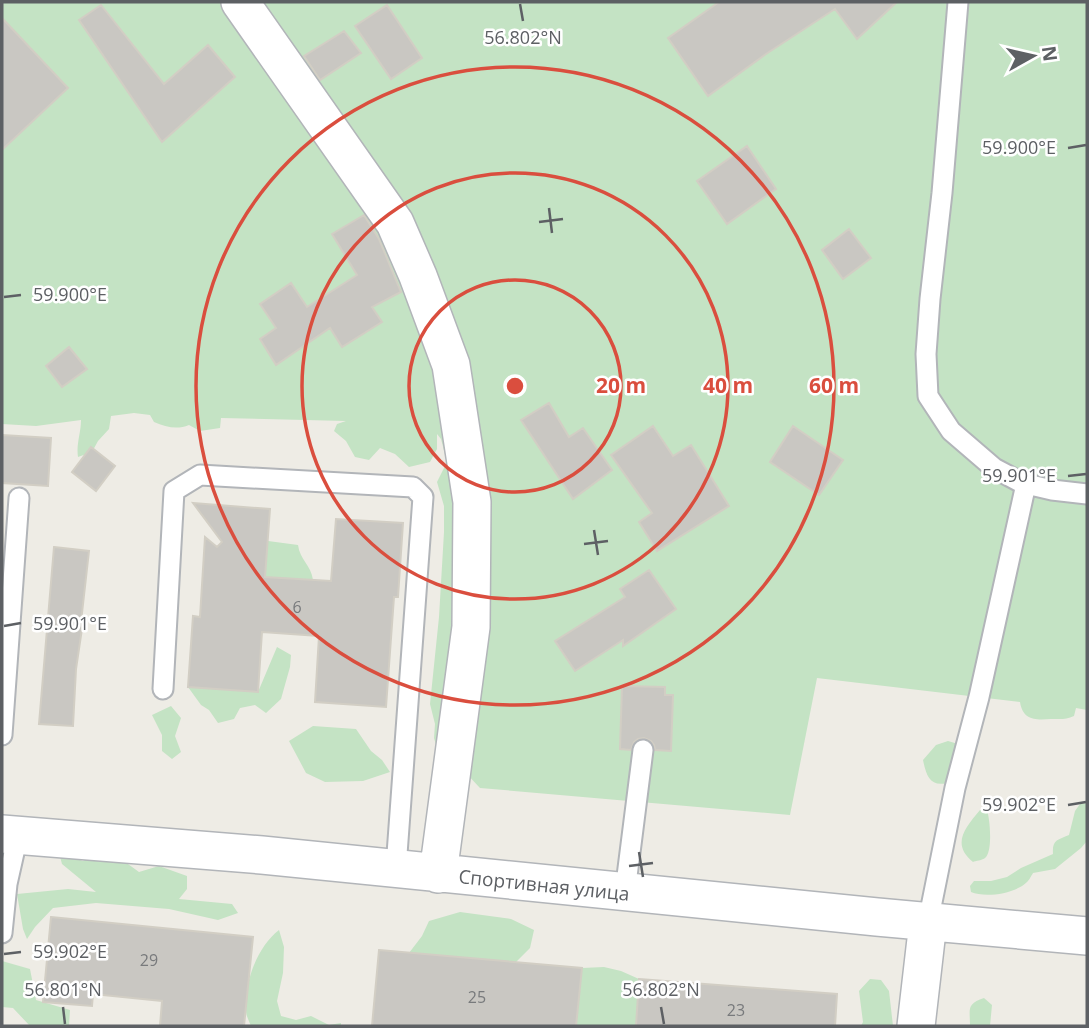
<svg xmlns="http://www.w3.org/2000/svg" width="1089" height="1028" font-family="'Open Sans',sans-serif">
  <rect width="100%" height="100%" fill="#eeece5"/>
  <path fill="#c4e3c4" d="M2 2H1087V710L1076 708 1074 716C1066 720 1060 719 1051 719 1036 720 1023 721 1020 702L817 678 790 815 480 788 465 772 442 765 434 738 435 724 430 704 439 617 444 532V506L437 482 447 462 441 439 437 434V449L430 462 409 467 395 454 380 448 369 460 355 457 346 441 334 431 337 424 346 421 221 418 220 428 200 431 189 425C177 430 166 427 154 422L150 415 134 413 111 416 109 429 98 441 92 452 78 457C76 444 81 433 81 420L36 426 2 424Z
    M268 541 298 545C300 560 311 565 313 580L265 577Z
    M277 647 291 655 290 667 281 699 266 713 255 705 240 708 234 719 218 723 209 710 201 705 188 687 258 692Z
    M171 706 181 718 175 736 181 752 172 759 162 751V735L152 715Z
    M313 726 356 729 371 751 382 760 390 772 363 781 325 782 306 773 289 741Z
    M948 741 958 744 952 782C931 788 927 779 923 760L936 745Z
    M1087 803V841L1081 848 1055 869 1033 873C1033 873 1028 882 1027 882 1015 894 985 898 971 892L970 886 974 881H991L1007 877 1021 868 1053 854C1052 840 1057 840 1069 835L1075 811 1080 804Z
    M980 810H987C990 819 993 852 985 858 983 860 975 861 973 862 951 844 965 828 980 810Z
    M59 853 83 861 96 854 121 859 139 872 159 866 187 876V889L179 899 232 904 238 913 218 920 169 909 96 903 53 908 35 927 27 939 23 929 17 894 68 889 96 892 62 864Z
    M460 912 511 919 534 930 530 948 516 962 409 953 422 936 429 921Z
    M279 930 284 947 283 973 277 1001 281 1016 296 1020 311 1016 329 1025 341 1023V1026H251C249 1021 246 1016 246 1010 244 983 257 947 279 930Z
    M2 961 30 969 36 1000 70 1010 69 1026H30L13 1008 2 1007Z
    M604 967 621 971 639 979 636 1026H576L582 968Z
    M870 979 881 980 889 991 893 1026H861L863 1022 859 991Z
    M984 998 992 1005 990 1026H970C970 1009 966 1004 984 998Z"/>
  <path fill="#c9c7c2" stroke="#d2cec4" stroke-width="2" d="M719 2H897L857 39 835 9 766 54 708 96 668 38Z
    M101 5 164 84 208 45 235 77 162 142 79 20Z
    M387 5 422 58 391 79 355 26Z
    M2 18 68 88 2 150Z
    M344 31 361 53 320 80 304 56Z
    M747 146 776 189 727 224 697 181Z
    M364 215 379 239 401 292 372 307 382 322 342 347 330 328 276 365 260 339 276 328 260 304 291 283 307 307 357 275 332 234Z
    M849 229 871 258 843 279 822 250Z
    M69 347 87 369 62 387 46 366Z
    M549 403 569 437 583 428 612 470 573 499 521 420Z
    M653 426 673 456 691 445 729 506 657 551 639 522 652 513 611 455Z
    M793 426 843 460 819 495 770 462Z
    M2 435 51 438 48 486 2 483Z
    M91 447 115 466 96 491 72 472Z
    M193 503 270 509 265 577 331 581 336 519 403 523 398 597H394L386 707 315 702 319 636 262 632 258 692 188 687 193 616 200 617 205 537 217 547 222 542Z
    M54 547 89 551 81 622H83L76 669 73 726 39 724Z
    M649 570 676 609 623 646V640L575 671 555 641 625 597 620 589Z
    M622 686 665 687V695H673L671 751 655 750 654 745 651 741 644 738 638 739 634 742 631 750 620 749Z
    M51 917 253 937 244 1026H160L162 1001 93 994 92 1006 43 1002Z
    M379 950 582 968 576 1026H372Z
    M639 979 837 994 835 1026H636Z"/>
  <g fill="none" stroke-linecap="round" stroke-linejoin="round">
    <g stroke="#b2b5b9" stroke-width="23">
      <path id="service" d="M958 2 942 193 930 299 926 354 928 396 951 431 994 468 1022 483 1052 490 1087 494
        M163 689 174 491 200 475 413 487 423 497 396 868
        M2 735 19 498
        M625 892 643 750
        M928 922 955 788 979 697 1026 484
        M2 933 7 884 18 835"/>
    </g>
    <g stroke="#b2b5b9" stroke-width="40">
      <path id="minor" d="M240 2 395 223 418 276 451 365 472 502 471 627 438 874
        M2 834 262 855 877 917 1087 936
        M916 1026 928 922"/>
    </g>
    <use href="#service" stroke="#fff" stroke-width="19"/>
    <use href="#minor" stroke="#fff" stroke-width="37"/>
  </g>
  <path fill="none" stroke="#5d6064" stroke-width="2.5" d="M520 4 523 21M1068 148 1086 145M549 208 552 233M539 222 563 219M4 297 21 295M1068 476 1086 474M594 530 598 555M584 544 608 541M4 626 21 623M1068 805 1086 802M639 852 643 877M629 866 653 863M4 954 21 952M63 1007 65 1024M661 1007 664 1024"/>
  <g fill="none" stroke="#da4e3e" stroke-width="3.5">
    <circle cx="515" cy="386" r="106"/>
    <circle cx="515" cy="386" r="213"/>
    <circle cx="515" cy="386" r="319"/>
  </g>
  <g text-anchor="middle" dominant-baseline="central" stroke-width="5" stroke-linejoin="round" paint-order="stroke">
    <g font-size="16" fill="#787a7c">
      <text x="297" y="607">6</text>
      <text x="149" y="960">29</text>
      <text x="477" y="997">25</text>
      <text x="736" y="1010">23</text>
    </g>
    <g font-size="19" fill="#5d6064" stroke="#fff">
      <text transform="translate(544 885) rotate(6)">Спортивная улица</text>
    </g>
  </g>
  <g font-size="18" text-anchor="middle" fill="#5d6064" stroke="#fff" stroke-width="5" stroke-linejoin="round" paint-order="stroke">
    <text x="523" y="44">56.802°N</text>
    <text x="1019" y="154">59.900°E</text>
    <text x="70" y="301">59.900°E</text>
    <text x="1019" y="482">59.901°E</text>
    <text x="70" y="630">59.901°E</text>
    <text x="1019" y="811">59.902°E</text>
    <text x="70" y="958">59.902°E</text>
    <text x="63" y="996">56.801°N</text>
    <text x="661" y="996">56.802°N</text>
  </g>
  <circle cx="515" cy="386" r="10" fill="#da4e3e" stroke="#fff" stroke-width="3.5"/>
  <g font-size="21" text-anchor="middle" font-weight="bold" fill="#da4e3e" stroke="#fff" stroke-width="5" stroke-linejoin="round" paint-order="stroke">
    <text x="621" y="393">20 m</text>
    <text x="728" y="393">40 m</text>
    <text x="834" y="393">60 m</text>
  </g>
  <rect width="1089" height="1028" fill="none" stroke="#5d6064" stroke-width="7"/>
  <g transform="translate(1033 56) rotate(82)" stroke="#ffffff" stroke-width="5" paint-order="stroke">
  <path d="M0-5L12 26L0 18L-12 26Z" fill="#5d6064"/>
  <text y="-10" font-size="19" font-weight="bold" text-anchor="middle" fill="#5d6064">N</text>
  </g>
</svg>
